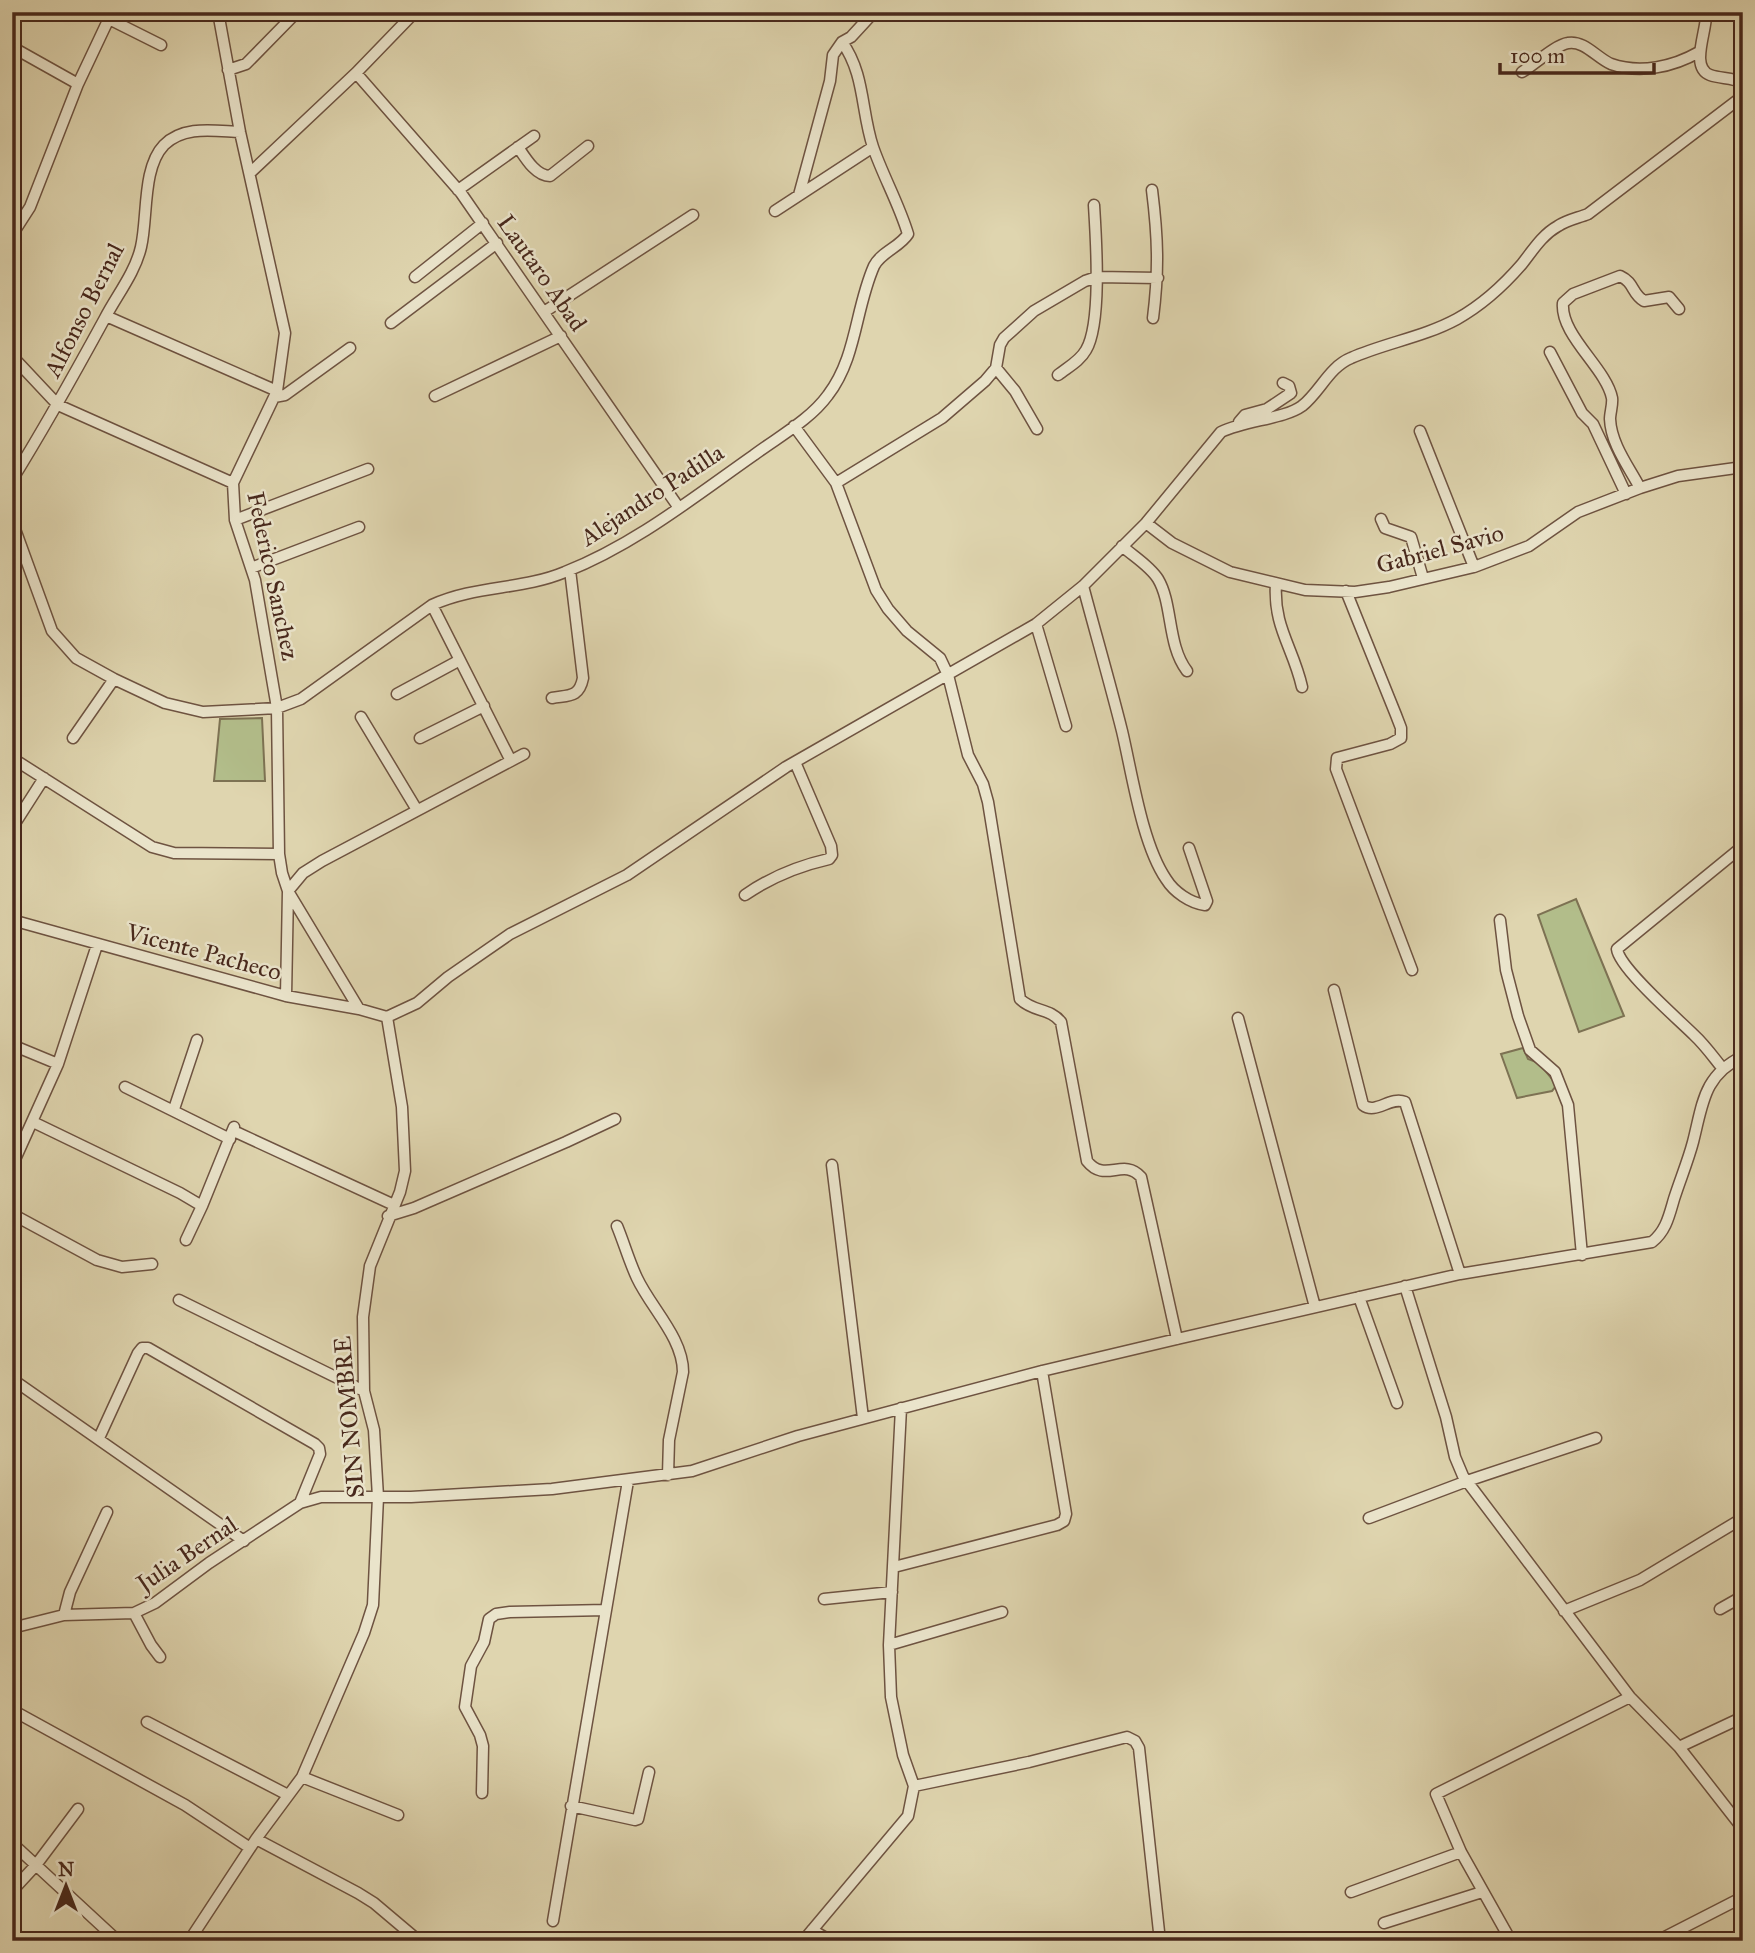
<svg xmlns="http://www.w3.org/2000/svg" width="1755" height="1953" font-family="'IM FELL Great Primer',serif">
  <rect width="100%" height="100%" fill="#dfd5af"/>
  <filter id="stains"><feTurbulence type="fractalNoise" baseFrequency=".00286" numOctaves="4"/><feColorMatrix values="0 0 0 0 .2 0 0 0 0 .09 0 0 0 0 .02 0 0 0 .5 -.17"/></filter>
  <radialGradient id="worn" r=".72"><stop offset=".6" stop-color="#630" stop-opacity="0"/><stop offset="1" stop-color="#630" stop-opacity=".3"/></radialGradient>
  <path fill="#b2bd8a" stroke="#7d7253" stroke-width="2" d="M262 718 265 781H214L220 719Z
    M1576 899 1624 1016 1579 1032 1538 915Z
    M1523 1048 1528 1059 1539 1063 1557 1085 1552 1091 1517 1098 1501 1054Z"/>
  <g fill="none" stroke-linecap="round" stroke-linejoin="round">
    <g stroke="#6e5341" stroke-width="13">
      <path id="minor" d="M218 12 240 132 285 333 277 391 233 483 235 520 255 580 277 708 279 854 282 873 288 891 286 996
        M1706 12C1708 29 1689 67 1710 75 1721 79 1732 77 1743 83
        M109 19 161 45
        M12 47 78 84
        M228 70 246 64 297 12
        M1522 72C1534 65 1555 45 1568 43 1584 40 1597 58 1611 64 1640 74 1673 67 1699 52
        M356 73 461 193 679 508
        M518 147C526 159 536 176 550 176L588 146
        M250 173 356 73 415 12
        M458 190 534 136
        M1152 190C1158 238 1159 270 1153 318
        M799 195 830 81 833 55 842 42 851 37 874 12
        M775 211 873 147
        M12 235 30 207 78 84 112 12
        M415 277 483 223
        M544 312 693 215
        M106 316 277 391
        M391 323 497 243
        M1550 352 1582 413 1593 424 1626 494
        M12 356 58 405 233 483
        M996 368 1015 391 1037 429
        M1058 375C1068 367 1080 361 1086 350 1102 323 1096 238 1094 205
        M435 396 561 336
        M274 397 285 395 350 348
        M1239 422 1245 415 1267 409 1291 393 1289 386 1283 383
        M794 426 836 483 876 590 888 609 907 631 940 658 948 675 968 755 983 784 988 802 1020 999C1033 1012 1050 1008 1061 1022L1087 1161C1105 1184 1123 1157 1141 1177L1177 1339
        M1420 431 1474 567
        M12 480C45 427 75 373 105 318 117 295 135 273 141 247 148 217 142 168 164 145 184 125 214 131 240 132
        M836 483 942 418 985 381 996 368 1000 345 1004 338 1034 311 1085 281 1097 277 1158 278
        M1640 488C1629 467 1611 444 1610 419 1610 413 1613 404 1612 398 1606 368 1560 335 1563 303L1573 294 1620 276C1635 283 1631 293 1644 301L1669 297 1679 309
        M1381 519 1385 528 1411 537 1423 578
        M235 520 368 469
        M12 521 52 631 76 658 114 679 165 703 203 712 277 708 301 699 432 605C476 585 522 590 565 572 634 545 694 497 754 455 778 437 810 420 828 395 857 357 855 309 874 266 881 252 900 247 908 234 899 204 883 176 873 147 861 111 865 74 842 42
        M1146 523 1172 543 1230 572 1305 590 1355 592 1389 587 1474 567 1529 546 1578 512 1640 488 1678 476 1743 467
        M1122 546C1133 556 1150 566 1158 579 1173 604 1167 645 1187 671
        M251 568 359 527
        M1276 583C1273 627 1293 647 1302 687
        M1083 586C1096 635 1110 683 1122 731 1132 773 1142 844 1166 879 1174 892 1190 903 1205 905L1207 901 1189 848
        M1346 591 1396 715 1401 728V738L1390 744 1337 758 1336 769 1412 970
        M432 605 511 761
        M1036 624 1066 726
        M397 694 460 660
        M552 698C569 695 579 698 583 678L570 570
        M361 717 417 810
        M73 738 114 679
        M420 738 484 706
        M12 758 152 847 174 853 279 854
        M12 828 44 778
        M745 895C771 877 798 866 829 859L832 855 831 846 795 762
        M12 920 286 996 359 1009 387 1017
        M1500 920 1506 970 1518 1016 1530 1050 1555 1072 1568 1105 1582 1255
        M1334 990 1363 1105C1376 1115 1390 1096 1405 1102L1460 1274
        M359 1009 288 891 303 873 322 861 524 754
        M387 1017 417 1003 448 977 510 934 627 875 786 767 1036 624 1083 586 1146 523 1221 432C1246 420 1284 419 1302 406 1320 392 1329 367 1351 358 1385 343 1424 337 1457 319 1482 305 1503 286 1522 264 1533 250 1542 235 1558 226 1567 220 1578 218 1588 214L1743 96
        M1238 1018 1315 1307
        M12 1045 58 1064
        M1723 1069C1714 1058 1705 1045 1694 1035 1679 1020 1619 968 1617 949L1743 846
        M125 1087 230 1139
        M174 1109 197 1040
        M33 1122 180 1193 202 1206 186 1240
        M238 1133 394 1205
        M832 1165 863 1418
        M12 1166 58 1064 97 945
        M202 1206 234 1127
        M12 1214 97 1260 122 1267 152 1264
        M388 1216 414 1208 566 1142 615 1119
        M617 1226C624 1243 629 1261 637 1278 651 1308 683 1338 683 1372L669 1440 668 1475
        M1405 1286 1446 1417 1455 1457 1463 1476 1630 1697 1679 1747 1743 1829
        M1359 1297 1397 1403
        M179 1300 364 1391
        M12 1379 244 1541
        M901 1408 889 1645 891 1697 903 1755 914 1786
        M99 1438 138 1353 142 1348H148L315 1444 319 1448 320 1454 300 1503
        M1369 1518 1467 1481 1596 1438
        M894 1567 1057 1525 1064 1521 1066 1514 1042 1371
        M824 1599 892 1592
        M1720 1609 1743 1596
        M1564 1611 1640 1580 1743 1518
        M134 1613 151 1645 160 1657
        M64 1615 70 1592 107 1512
        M12 1628 64 1615 134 1613 155 1603 209 1563 300 1503 321 1497H411L552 1489 692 1471 798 1436 1042 1371 1177 1339 1460 1274 1652 1242C1666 1231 1669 1216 1674 1199 1680 1180 1688 1161 1693 1142 1703 1103 1703 1076 1743 1056
        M889 1645 1002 1612
        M12 1710 185 1805 250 1848
        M147 1722 288 1795
        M1679 1747 1743 1717
        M302 1777 398 1815
        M482 1793 483 1746 480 1735 465 1707 471 1666 484 1642 489 1619 496 1614 510 1612 606 1610
        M571 1806 635 1820 638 1819 649 1772
        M256 1839 358 1893 374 1903 419 1941
        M12 1843 118 1941
        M12 1891 36 1865 78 1809
        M1351 1892 1461 1852
        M553 1921 628 1481
        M1384 1923 1482 1892
        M812 1930 831 1941
        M189 1941 256 1839 302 1777 364 1633 373 1605 378 1497 374 1430 364 1391 363 1317 370 1266 400 1192 405 1171 402 1107 387 1017
        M803 1941 908 1816 914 1786 1029 1762 1127 1737 1135 1741 1139 1748 1160 1941
        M1511 1941 1461 1852 1436 1794 1630 1697
        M1657 1941 1743 1897"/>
    </g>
    <use href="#minor" stroke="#eae4cb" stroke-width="10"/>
  </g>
  <g text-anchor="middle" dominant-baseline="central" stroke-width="5" stroke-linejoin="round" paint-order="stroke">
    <g font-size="24" fill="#48281c" stroke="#eae4cb">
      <text transform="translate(542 273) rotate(55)">Lautaro Abad</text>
      <text transform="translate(84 310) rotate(-63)">Alfonso Bernal</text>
      <text transform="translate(652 495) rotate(-33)">Alejandro Padilla</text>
      <text transform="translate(1440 549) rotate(-15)">Gabriel Savio</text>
      <text transform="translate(273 576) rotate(78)">Federico Sanchez</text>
      <text transform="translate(204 952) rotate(15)">Vicente Pacheco</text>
      <text transform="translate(349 1417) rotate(-95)">SIN NOMBRE</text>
      <text transform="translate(187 1554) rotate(-34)">Julia Bernal</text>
    </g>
  </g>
  <rect width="1755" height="1953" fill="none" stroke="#dfd5af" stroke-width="42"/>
  <rect x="14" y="14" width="1727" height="1925" fill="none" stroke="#48281c" stroke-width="3.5"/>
  <rect x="21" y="21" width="1713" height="1911" fill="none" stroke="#48281c" stroke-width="2"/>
  <g transform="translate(66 1886)" stroke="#eae4cb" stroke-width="5" paint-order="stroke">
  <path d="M0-5L12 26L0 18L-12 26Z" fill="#48281c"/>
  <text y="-10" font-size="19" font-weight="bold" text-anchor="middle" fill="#48281c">N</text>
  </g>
  <path d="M1500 63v10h154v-10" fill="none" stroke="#48281c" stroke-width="3.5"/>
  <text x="1510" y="63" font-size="21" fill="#48281c" stroke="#eae4cb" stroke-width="5" paint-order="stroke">100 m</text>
  <rect width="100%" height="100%" filter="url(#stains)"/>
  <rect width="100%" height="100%" fill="url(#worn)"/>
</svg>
